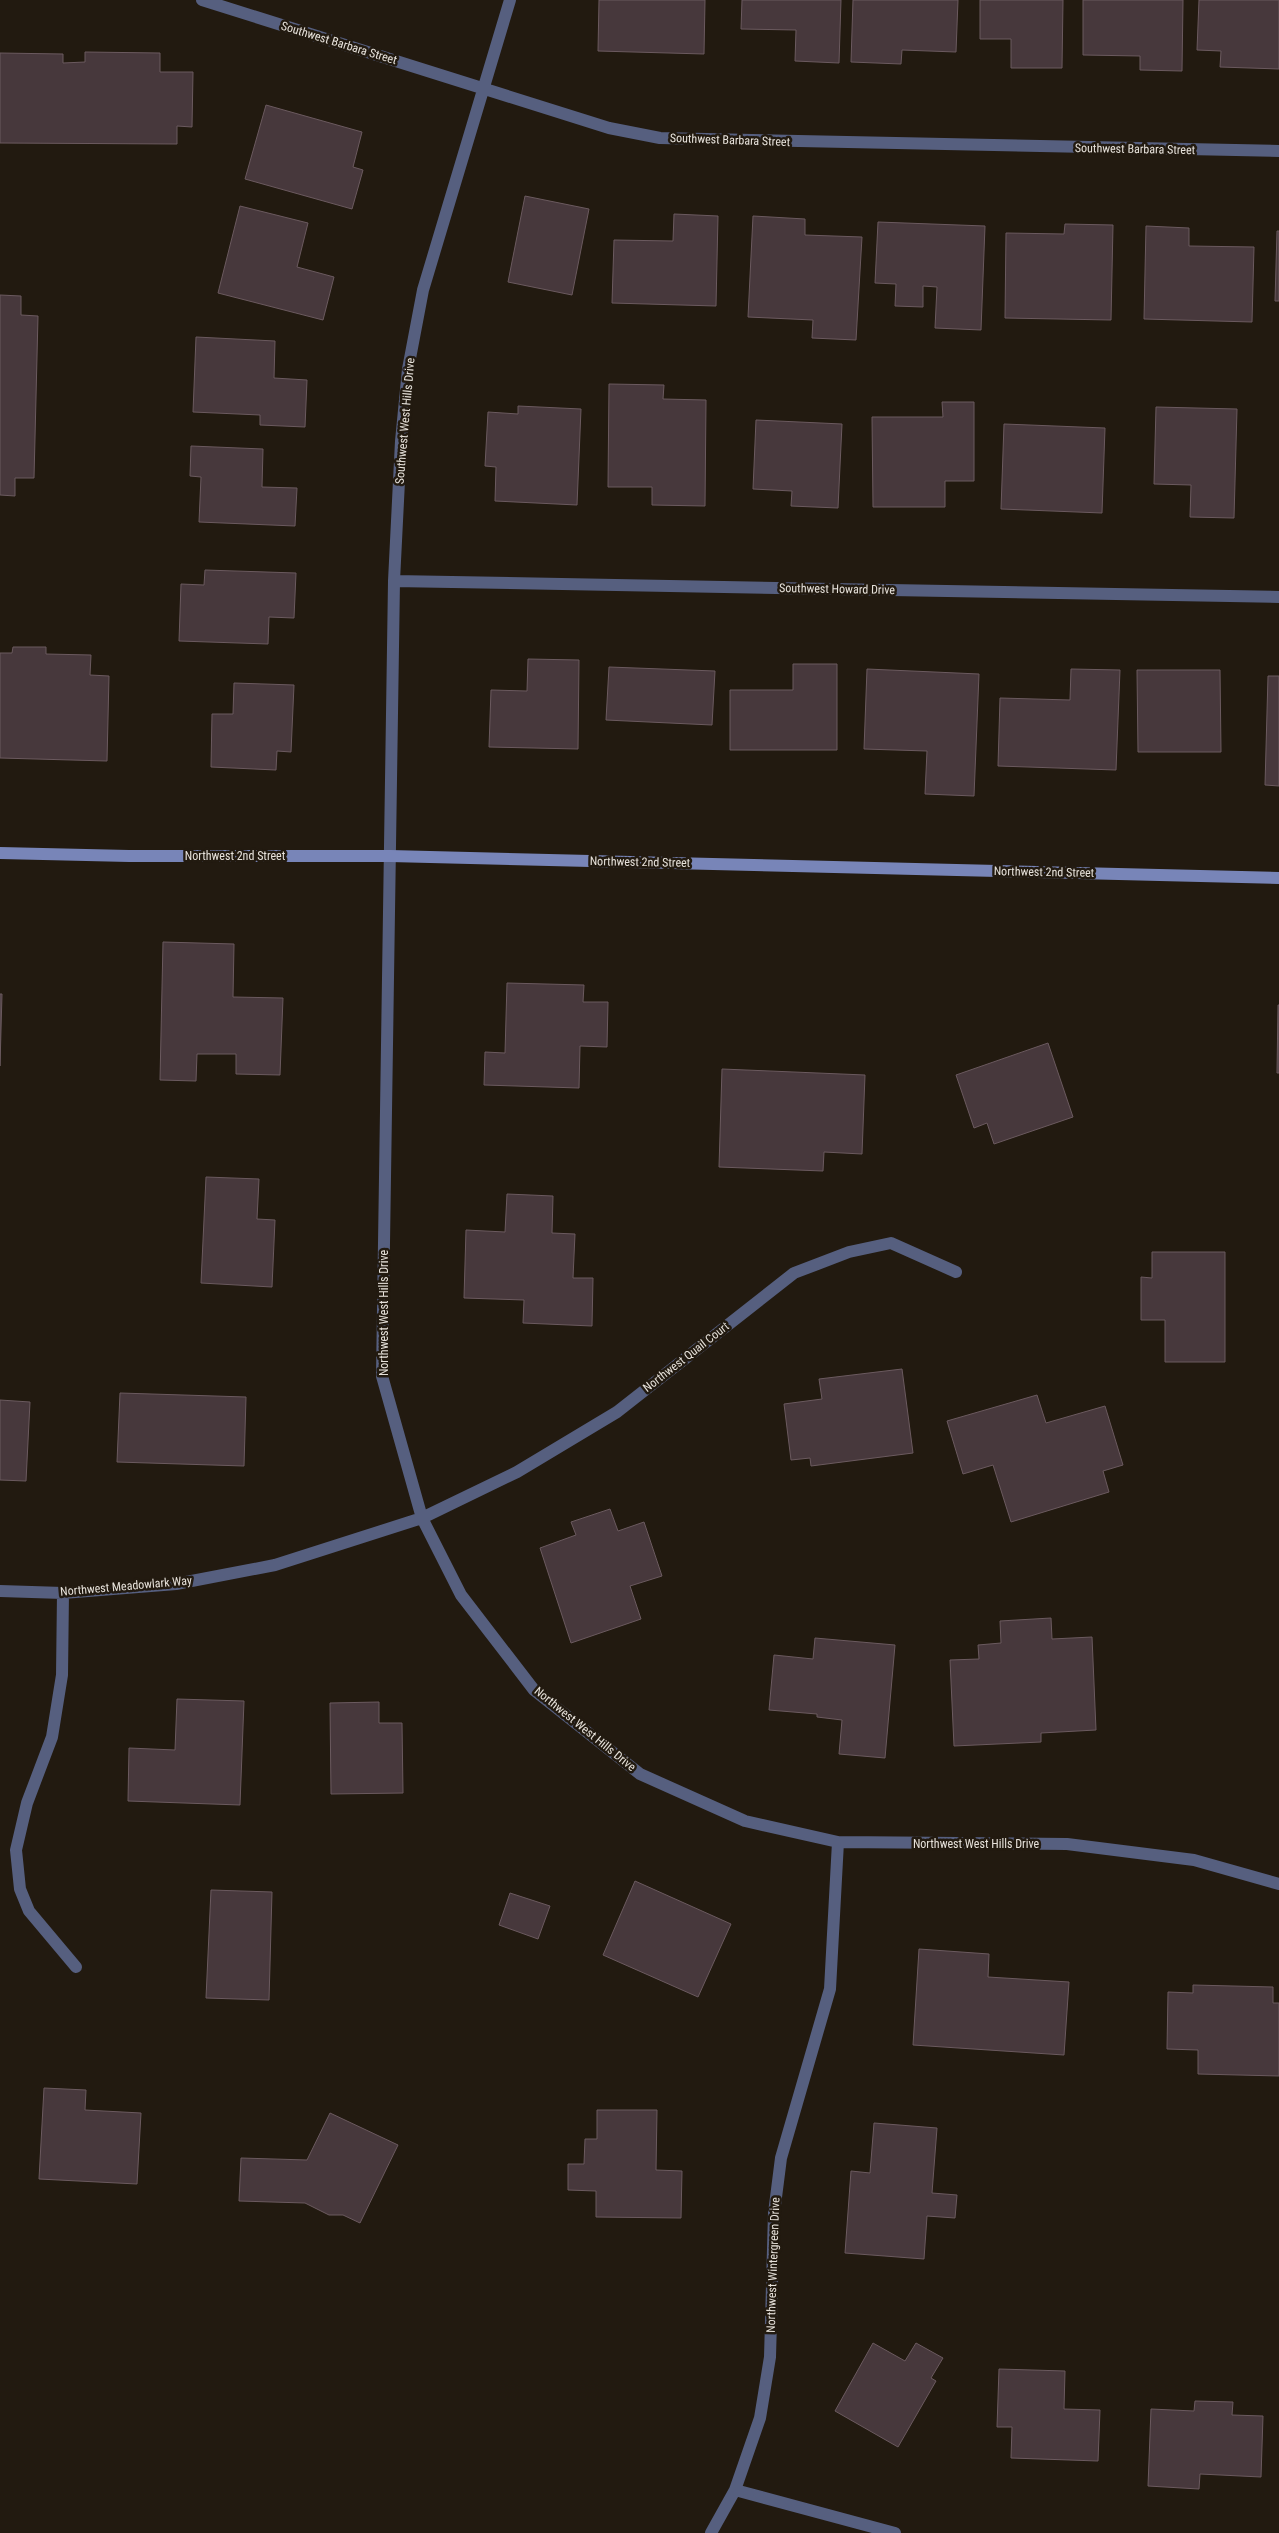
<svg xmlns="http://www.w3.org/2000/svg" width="1279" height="2533" font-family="'Roboto Condensed',sans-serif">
  <rect width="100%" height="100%" fill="#221a10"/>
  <path fill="#47383c" stroke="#6b5a5f" d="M599 0H705L704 54 598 51Z
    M742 0H841L839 63 795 61 796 30 741 29Z
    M853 0H958L956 52 902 50 901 64 851 62Z
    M980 0H1063L1062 68H1011V39H980Z
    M1083 0H1183L1182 71 1140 70V56L1083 55Z
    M1199 0H1279V69L1220 67 1221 51 1197 50Z
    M85 52 160 53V72H193L192 127 177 126V144L0 143V53L63 54V63L85 62Z
    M266 105 362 132 353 167 363 170 352 209 245 179Z
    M525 196 589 209 572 295 508 282Z
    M240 206 308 223 297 267 334 277 323 320 218 293Z
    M674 214 718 216 716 306 612 303 614 240 673 241Z
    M753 216 805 219V235L862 237 856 340 812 338 813 320 748 317Z
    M878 222 985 226 981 330 935 328 937 287 923 286V307L895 306 896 284 875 283Z
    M1065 224 1113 225 1111 320 1005 318 1006 233 1064 234Z
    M1146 226 1189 228V246L1254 247 1252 322 1144 319Z
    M1277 231H1279V301H1275Z
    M0 295 21 296V315L38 316 34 478H15V496L0 495Z
    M196 337 275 341 274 378 307 380 305 427 260 425V415L193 412Z
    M609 384 664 385 663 399 706 400 705 506 652 505V487H608Z
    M942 402H974V481H945V507H873L872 417H943Z
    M518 406 581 409 577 505 495 501 496 467 485 466 488 412 518 414Z
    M1156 407 1237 409 1234 518 1190 517 1191 485 1154 484Z
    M756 420 842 424 838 508 791 506 792 491 753 489Z
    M1004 424 1105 428 1102 513 1001 509Z
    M191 446 263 449 262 487 297 488 295 526 199 522 201 477 190 476Z
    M205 570 296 573 294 618 269 617 268 644 179 641 181 584 204 585Z
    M13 647H46V654L91 655 90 675 109 676 107 761 0 758V653H12Z
    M528 659 579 660 578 749 489 747 491 690 527 691Z
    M793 664H837V750H730V690H793Z
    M609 667 715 671 712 725 606 720Z
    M867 669 979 674 974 796 925 794 927 751 864 749Z
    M1071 669 1120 670 1116 770 998 766 1000 698 1070 700Z
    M1137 670H1220L1221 752H1138Z
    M1268 676H1279V786L1265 785Z
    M234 683 294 685 291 752 277 751 276 770 211 767 212 714H233Z
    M163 942 234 944 233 997 283 998 280 1075 236 1074V1054H197L196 1081 160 1080Z
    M507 983 584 985 583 1002H608L607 1047 580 1046 579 1088 484 1085 485 1052 505 1053Z
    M0 994H2L0 1066Z
    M1278 1005H1279V1073H1277Z
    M1048 1043 1073 1117 994 1144 987 1123 974 1128 956 1075Z
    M722 1069 865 1075 862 1154 824 1152 823 1171 719 1167Z
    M206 1177 259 1179 257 1219 275 1220 272 1287 201 1283Z
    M507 1194 553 1196 552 1233 575 1234 573 1278H593L592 1326 523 1323 524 1300 464 1298 466 1230 505 1232Z
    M1152 1252H1225V1362H1165V1320H1141V1277L1152 1278Z
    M902 1369 913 1453 811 1466 810 1458 791 1460 784 1404 822 1399 819 1379Z
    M120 1393 246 1397 244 1466 117 1462Z
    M1037 1395 1046 1423 1105 1406 1123 1465 1103 1471 1109 1492 1011 1522 993 1465 963 1474 947 1421Z
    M0 1400 30 1402 26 1481 0 1480Z
    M610 1509 618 1531 644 1522 662 1576 630 1586 641 1619 571 1643 540 1548 576 1535 571 1522Z
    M1051 1618 1052 1639 1092 1637 1096 1730 1041 1733V1742L954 1746 950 1660 979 1659 978 1645 1001 1643 1000 1621Z
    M815 1638 895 1645 885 1758 839 1754 842 1720 817 1717V1714L769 1710 774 1655 813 1659Z
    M177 1699 244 1701 240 1805 128 1801 129 1748 175 1750Z
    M379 1702V1723H402L403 1793 331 1794 330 1703Z
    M635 1881 731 1924 698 1997 603 1955Z
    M211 1890 272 1892 269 2000 206 1998Z
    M510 1893 550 1906 538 1939 499 1925Z
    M919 1949 989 1954 988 1977 1069 1982 1064 2055 913 2045Z
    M1193 1985 1273 1987V2003H1279V2076L1198 2074V2050L1167 2049 1168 1992 1193 1993Z
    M44 2088 86 2090 85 2110 141 2113 137 2184 39 2179Z
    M597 2110H657L656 2170 682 2171 681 2218 596 2217V2191L568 2190V2164H584L585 2139H597Z
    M330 2113 398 2145 360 2223 343 2215H329L305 2203 239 2201 241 2158 307 2160Z
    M874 2123 937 2128 932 2193 957 2195 955 2218 927 2216 924 2259 845 2253 851 2171 870 2173Z
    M873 2343 905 2361 916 2343 943 2358 931 2378 936 2381 898 2447 835 2411Z
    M999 2369 1065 2371 1064 2409 1100 2410 1098 2461 1011 2458 1012 2427H997Z
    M1195 2401 1233 2402 1232 2415 1263 2416 1261 2477 1200 2474 1199 2489 1148 2486 1151 2409 1194 2411Z"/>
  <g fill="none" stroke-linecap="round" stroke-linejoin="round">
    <path stroke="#565f7f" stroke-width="12" d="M202 0 609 128 660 138 1279 151
      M510 0 423 290 408 369 401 441 394 581 382 1376 422 1518 461 1595 534 1690 640 1774 745 1821 838 1842 1067 1844 1194 1860 1279 1884
      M394 581 1279 597
      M0 1591 63 1593 176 1584 275 1565 422 1518 517 1472 617 1412 794 1273 849 1252 891 1243 956 1272
      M63 1593 62 1675 52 1737 27 1803 16 1850 20 1889 29 1911 76 1967
      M735 2490 895 2533
      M711 2533 735 2490 760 2418 770 2357 774 2213 781 2158 830 1989 838 1842"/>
    <path stroke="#7885b8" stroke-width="12" d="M0 853 129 856H390L1279 878"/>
  </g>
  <g text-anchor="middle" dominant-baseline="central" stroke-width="5" stroke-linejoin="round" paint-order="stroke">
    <g font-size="12" fill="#e7e2db" stroke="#221a10">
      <text transform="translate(339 43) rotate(17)">Southwest Barbara Street</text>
      <text transform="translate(730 140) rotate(2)">Southwest Barbara Street</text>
      <text transform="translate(1135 149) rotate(1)">Southwest Barbara Street</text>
      <text transform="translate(405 421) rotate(-85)">Southwest West Hills Drive</text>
      <text transform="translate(837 589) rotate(1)">Southwest Howard Drive</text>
      <text x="235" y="856">Northwest 2nd Street</text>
      <text transform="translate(640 862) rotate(1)">Northwest 2nd Street</text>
      <text transform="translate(1044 872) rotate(1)">Northwest 2nd Street</text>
      <text transform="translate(384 1313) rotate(-90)">Northwest West Hills Drive</text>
      <text transform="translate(686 1357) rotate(-38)">Northwest Quail Court</text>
      <text transform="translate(126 1586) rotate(-5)">Northwest Meadowlark Way</text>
      <text transform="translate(585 1729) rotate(39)">Northwest West Hills Drive</text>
      <text x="976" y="1844">Northwest West Hills Drive</text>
      <text transform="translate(773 2265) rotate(-88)">Northwest Wintergreen Drive</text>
    </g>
  </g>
</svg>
